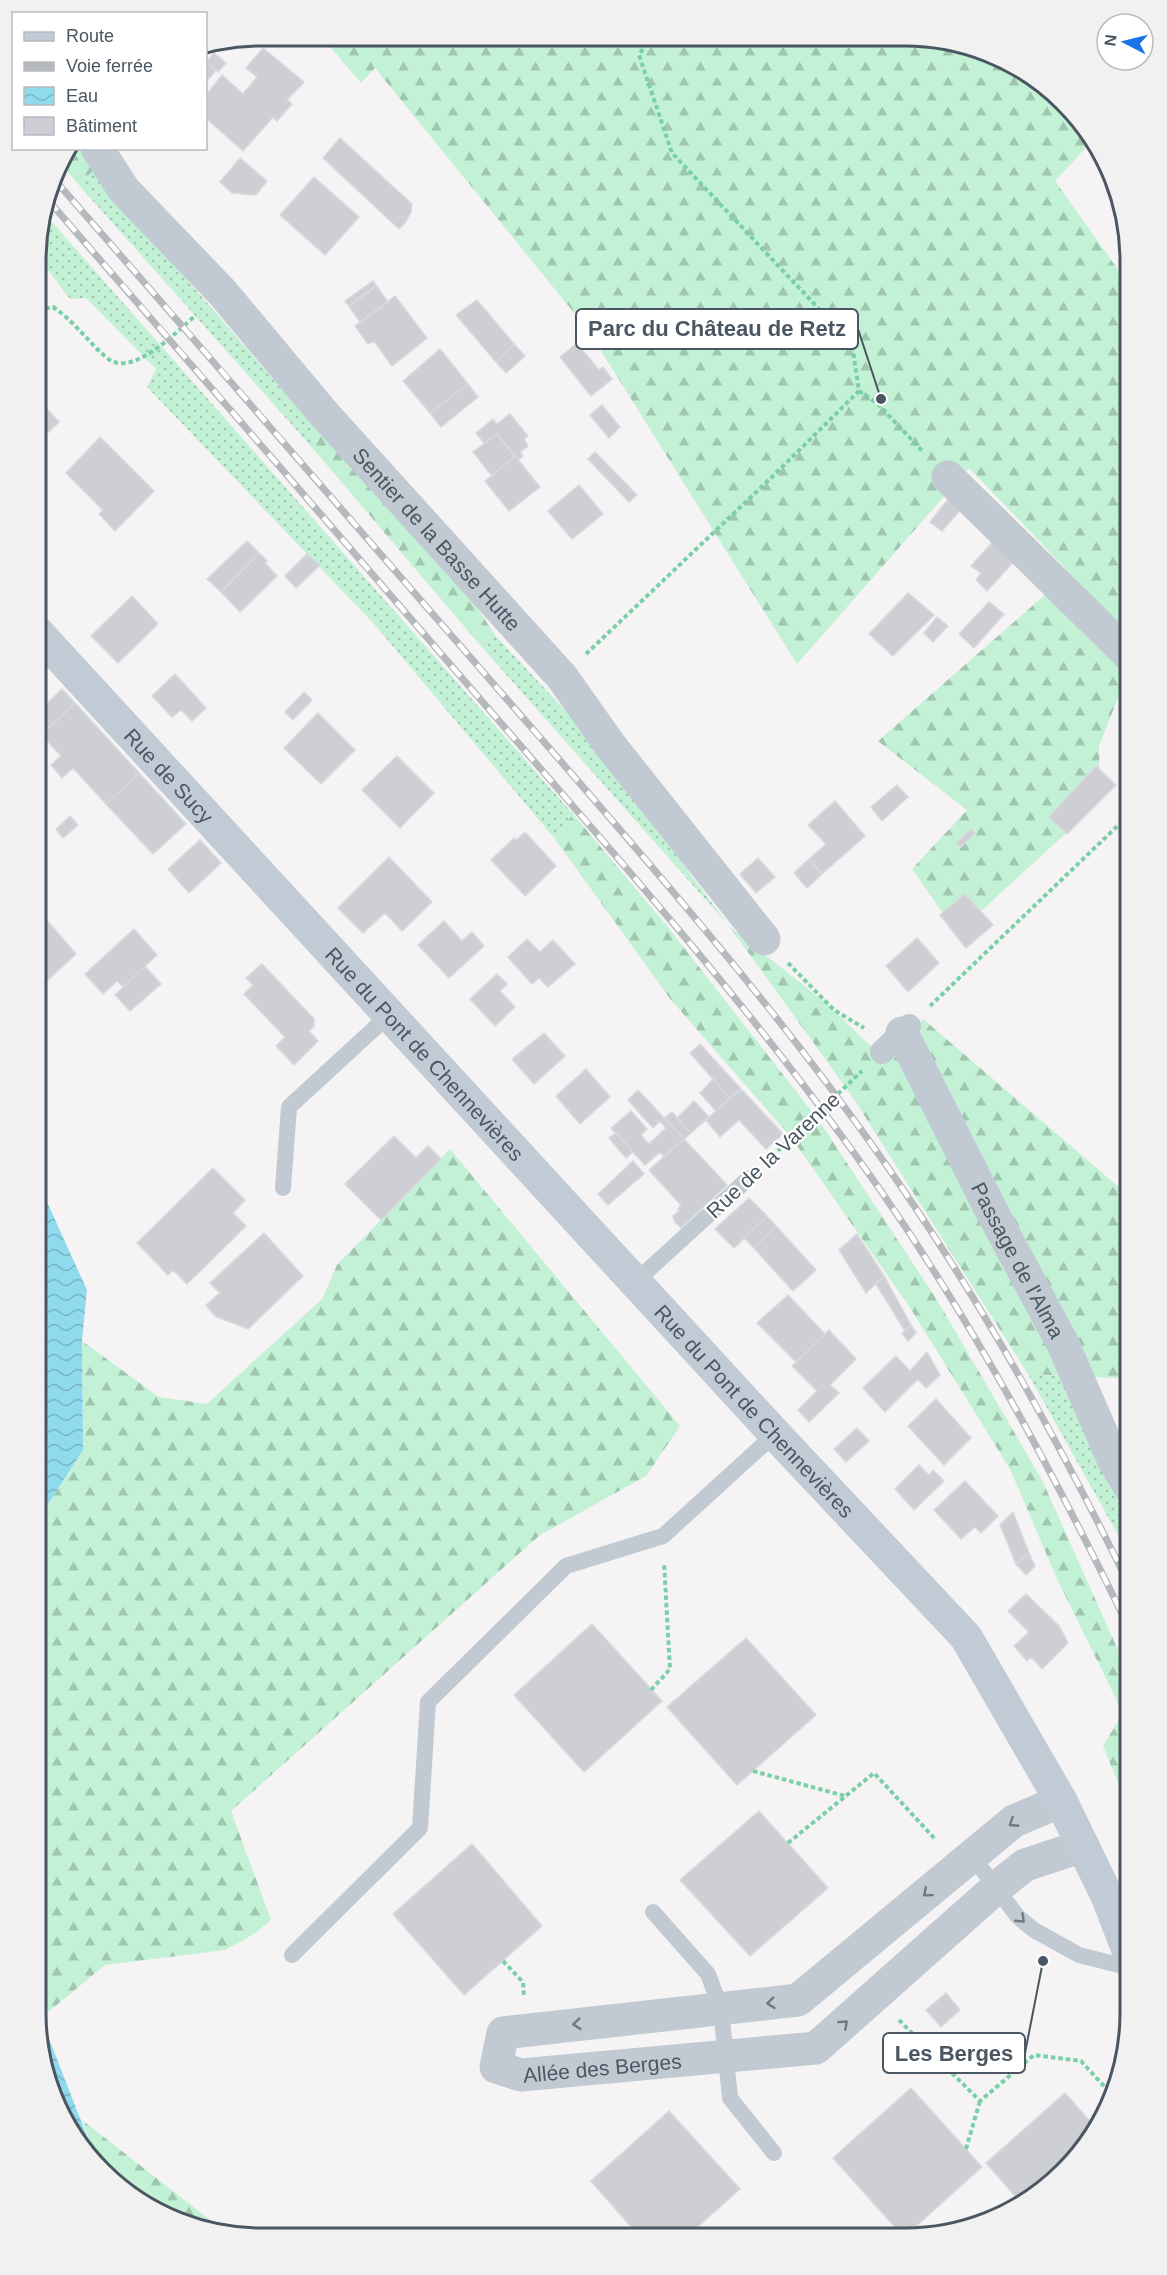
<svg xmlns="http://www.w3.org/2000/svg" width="1167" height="2275" font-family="Arial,sans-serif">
  <defs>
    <pattern id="grass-dots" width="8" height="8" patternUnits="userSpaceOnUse" patternTransform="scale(1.5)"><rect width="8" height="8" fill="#c3f1d5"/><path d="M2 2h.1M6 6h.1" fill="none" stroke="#a0c6b0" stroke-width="1.8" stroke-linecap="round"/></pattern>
    <pattern id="forest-firs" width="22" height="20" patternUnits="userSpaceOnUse" patternTransform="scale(1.5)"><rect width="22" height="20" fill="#c3f1d5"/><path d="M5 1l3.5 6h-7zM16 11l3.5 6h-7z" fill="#a0c6b0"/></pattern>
    <pattern id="water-waves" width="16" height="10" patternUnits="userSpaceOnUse" patternTransform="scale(1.5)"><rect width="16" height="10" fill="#90daee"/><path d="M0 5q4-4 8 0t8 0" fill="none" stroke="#78b4c4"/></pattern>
  </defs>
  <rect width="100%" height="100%" fill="#f5f3f3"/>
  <path fill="url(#grass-dots)" d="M93 171 317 430 309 444 78 184Z
    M44 213 573 814 555 839 375 625 147 387 156 369 86 298 70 299 38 257V232Z
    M495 635 583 730 729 926 480 645Z
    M1028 1374 1060 1376 1131 1528V1558Z"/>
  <path fill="url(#forest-firs)" d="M321 36 949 40 1005 59 1054 92 1093 136 1094 139 1055 181 1131 288V665L1099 746 1100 802 978 914 952 926 912 869 967 810 878 741 1070 573 969 468 797 664 588 330 375 68 361 83Z
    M69 149H79L93 171 78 184 59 161Z
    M317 430 451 568 495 635 480 645 309 444Z
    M573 814 667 926 820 1122 937 1300 1042 1480 1131 1679V1814L1103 1746 1123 1713 1058 1581 1010 1469 909 1306 791 1137 671 1000 555 839Z
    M729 926 827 1004 885 1060 923 1019 1121 1189 1131 1174V1368L1117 1378 1028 1374 852 1096Z
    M450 1149 680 1426 646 1476 540 1535 231 1811 271 1920 254 1934 225 1950 105 1965 41 2018 36 2000 37 1521 83 1450 82 1341 159 1397 207 1404 322 1299 337 1265Z
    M82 2120 232 2237 162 2216 113 2183 99 2167Z"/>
  <path fill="url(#water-waves)" d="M37 1180 87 1290 82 1341 83 1450 37 1521Z
    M36 2000 41 2018 99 2167C91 2158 81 2149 74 2139 49 2101 36 2045 36 2000Z"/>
  <path fill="#cdcfd5" stroke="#d7d9de" stroke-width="1.5" d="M263 48 304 82 287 100 292 104 277 121 273 117 243 151 206 118V95L222 75 243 94 257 77 246 68Z
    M214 53 226 63 218 72 206 62Z
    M206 62 216 70 206 82Z
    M340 138 412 204 411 212 405 223 399 229 323 158Z
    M240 158 267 181 256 195 232 193 220 182Z
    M314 177 359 217 325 255 280 215Z
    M373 281 376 285 373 289 349 306 345 301Z
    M376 285 388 302 360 322 349 306Z
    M395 296 427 338 392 366 374 341 368 344 355 326Z
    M477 300 514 344 496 362 456 315Z
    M577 343 599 370 603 367 612 379 591 396 560 357Z
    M514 344 525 356 506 373 496 362Z
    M440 349 468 384 430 413 403 381Z
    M468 384 478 397 441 427 430 413Z
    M38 399 59 422 38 442Z
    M602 405 620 427 609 438 590 415Z
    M510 414 528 436 524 439 528 446 520 452 523 456 518 460 497 434 484 443 476 433 493 419 497 424Z
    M497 434 515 456 492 476 473 452Z
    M100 437 154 491 115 531 99 514 103 510 66 473Z
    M595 452 637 495 629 502 588 459Z
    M515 456 540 487 509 511 485 481Z
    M579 485 603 514 572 539 548 511Z
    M949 498 961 509 942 531 930 522Z
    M998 536 1019 556 987 591 976 580 981 573 971 566Z
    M247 541 259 553 221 592 207 579Z
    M259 553 267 561 265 563 277 576 240 612 221 592Z
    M307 554 320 565 296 588 285 576Z
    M908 593 934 615 893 656 869 634Z
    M132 596 158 624 118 663 91 636Z
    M989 602 1004 614 974 648 959 634Z
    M937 617 948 626 933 642 924 633Z
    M175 674 206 708 192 721 181 710 172 717 152 696Z
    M62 689 75 703 37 739V713Z
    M304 692 312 700 293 720 285 712Z
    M75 703 139 773 106 804 73 768 62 778 51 765 61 756 42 735Z
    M318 713 355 750 321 784 284 748Z
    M397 756 434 793 400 828 362 790Z
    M1096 766 1116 785 1067 834 1049 817Z
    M139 773 186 824 153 854 106 804Z
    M897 785 908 797 882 821 871 807Z
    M835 801 865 836 822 874 809 859 826 844 808 825Z
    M70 816 78 825 63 838 56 829Z
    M971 829 975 833 961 847 957 843Z
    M525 832 556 866 525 896 491 860 514 838 516 840Z
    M200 840 221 863 189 893 168 869Z
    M389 857 432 902 402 931 385 913 363 933 338 908Z
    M758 858 775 877 756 893 740 874Z
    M809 859 822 874 807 888 794 873Z
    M965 894 993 925 966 948 940 915Z
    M44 917 76 954 39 988 37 985V923Z
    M444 921 462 941 472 932 484 946 449 978 418 945Z
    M134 929 157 955 123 987 117 981 103 994 85 974Z
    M917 938 939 963 908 992 886 966Z
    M527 939 540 952 553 940 575 964 548 987 539 978 532 984 508 957Z
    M262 964 314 1019V1026L309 1031 318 1041 294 1065 276 1046 285 1037 244 994 253 985 246 978Z
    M145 966 161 984 130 1011 115 995Z
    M497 974 507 984 500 991 515 1007 495 1026 470 999Z
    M544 1033 565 1056 534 1084 512 1059Z
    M700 1044 741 1089 730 1098 690 1053Z
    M586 1069 610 1097 580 1124 556 1096Z
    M713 1079 730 1098 716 1111 700 1093Z
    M741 1089 783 1134 766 1149 739 1120 720 1137 706 1120Z
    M638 1090 684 1139 664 1157 660 1152 645 1165 611 1128 631 1111 647 1129 641 1135 649 1144 666 1128 660 1121 653 1128 628 1100Z
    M694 1101 709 1117 691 1133 677 1118Z
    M672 1112 691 1133 684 1139 664 1118Z
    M616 1133 633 1152 626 1158 609 1138Z
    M394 1136 416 1158 428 1146 441 1159 381 1220 345 1184Z
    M684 1139 727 1185 681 1228 675 1222 673 1216 679 1211 678 1209 681 1205 649 1170Z
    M633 1161 644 1174 608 1205 598 1194Z
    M213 1168 245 1200 233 1213 246 1226 187 1284 173 1270 168 1275 137 1243Z
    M749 1198 767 1216 734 1248 715 1229Z
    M767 1216 776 1226 754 1248 744 1238Z
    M776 1226 816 1270 793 1291 754 1248Z
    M264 1233 303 1276 248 1329 215 1316 206 1305 220 1293 210 1283Z
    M857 1234 884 1276 866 1293 839 1250Z
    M884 1276 911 1325 905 1331 876 1284Z
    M788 1295 825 1334 796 1362 757 1323Z
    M911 1325 916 1333 908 1341 902 1333Z
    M829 1330 856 1359 830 1385 839 1393 809 1422 798 1410 817 1391 792 1366Z
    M927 1352 940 1375 926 1388 918 1379 885 1412 863 1388 896 1356 910 1371Z
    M936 1399 971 1438 944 1465 908 1426Z
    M857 1428 869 1441 846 1462 834 1449Z
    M919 1465 929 1475 933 1470 944 1481 914 1510 895 1489Z
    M965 1481 998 1516 981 1533 975 1527 961 1539 934 1510Z
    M1013 1512 1029 1553 1016 1564 1000 1525Z
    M1029 1553 1035 1566 1026 1575 1016 1564Z
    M1026 1594 1059 1626 1068 1643 1042 1669 1031 1657 1027 1661 1014 1646 1029 1632 1008 1611Z
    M592 1624 662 1701 584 1772 514 1695Z
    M746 1638 816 1715 737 1785 667 1707Z
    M759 1811 828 1888 750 1956 680 1880Z
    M472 1844 542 1926 464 1995 393 1914Z
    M946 1993 960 2010 941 2027 926 2010Z
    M911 2088 982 2167 904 2237 833 2158Z
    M1065 2093 1097 2129 1084 2151 1031 2201 1023 2205 986 2163Z
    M669 2111 740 2189 685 2238H641L591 2181Z"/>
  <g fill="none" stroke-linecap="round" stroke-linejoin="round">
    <path stroke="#7ad0a6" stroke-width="4" stroke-dasharray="4.5 3" stroke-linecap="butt" d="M38 310 53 307C74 321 88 342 107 358 132 379 177 331 196 315
      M859 391 878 404 924 453
      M586 654 773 476 859 391 852 344 672 153 639 55 650 38
      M788 963 834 1010 864 1028
      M930 1006 1131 813
      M767 1161 862 1071
      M651 1690 670 1669 664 1563
      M753 1771 845 1796
      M788 1843 874 1773 936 1840
      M503 1961 523 1982 524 1997
      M899 2020 980 2101 1034 2055 1081 2061 1114 2097
      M966 2149 980 2101"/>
    <path stroke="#c1cad2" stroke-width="16" d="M283 1188 289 1107 390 1014
      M635 1282 749 1178
      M972 1856 1018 1917 1034 1930 1079 1955 1131 1968
      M653 1912 708 1974 721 2009 730 2098 774 2153
      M292 1955 420 1828 428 1702 566 1566 663 1536 775 1434"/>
    <path stroke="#c1cad2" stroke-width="24" d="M882 1052 909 1026"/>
    <g stroke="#c1cad2" stroke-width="33">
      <path id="s1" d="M97 148 124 190 222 292 324 414 562 677 610 745 764 939"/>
      <path d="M948 477 1131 657"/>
      <path id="s2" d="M902 1033 991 1210 1063 1344 1113 1459 1131 1489"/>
      <path id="s3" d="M1061 1801 1014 1821 798 2000 503 2033 496 2067 521 2075 816 2048 995 1889 1025 1865 1083 1846"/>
    </g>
    <path stroke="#c1cbd6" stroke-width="33" id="s4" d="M37 632 775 1434 966 1637 1061 1801 1108 1898 1131 1958"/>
    <g stroke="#b5b8bd" stroke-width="7">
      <path id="rail" d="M54 179C193 338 332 498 471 658 618 828 773 999 900 1185 988 1313 1063 1449 1131 1589
        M48 200C195 368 341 538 487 707 623 864 762 1020 881 1191 978 1331 1057 1480 1131 1632"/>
    </g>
    <use href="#rail" stroke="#fff" stroke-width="4.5" stroke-dasharray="14" stroke-linecap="butt"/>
  </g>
  <defs><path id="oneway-chevron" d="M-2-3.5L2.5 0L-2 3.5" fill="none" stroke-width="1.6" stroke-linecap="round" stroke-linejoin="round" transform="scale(1.5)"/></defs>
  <g stroke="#6e7983">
    <use href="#oneway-chevron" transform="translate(1013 1823) rotate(147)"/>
    <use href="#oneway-chevron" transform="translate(927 1893) rotate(140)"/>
    <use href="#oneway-chevron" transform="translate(1021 1919) rotate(44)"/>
    <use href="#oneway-chevron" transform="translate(771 2003) rotate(174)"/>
    <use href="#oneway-chevron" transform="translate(577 2024) rotate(174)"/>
    <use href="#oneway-chevron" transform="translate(844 2024) rotate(-42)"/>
  </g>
  <g text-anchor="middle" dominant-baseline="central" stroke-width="4.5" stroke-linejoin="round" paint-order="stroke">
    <g font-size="21" fill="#4a5661" stroke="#fff">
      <text stroke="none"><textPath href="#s1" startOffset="519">Sentier de la Basse Hutte</textPath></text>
      <text stroke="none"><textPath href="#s4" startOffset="195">Rue de Sucy</textPath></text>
      <text stroke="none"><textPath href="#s4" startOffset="573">Rue du Pont de Chennevières</textPath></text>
      <text transform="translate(773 1155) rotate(-43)">Rue de la Varenne</text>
      <text stroke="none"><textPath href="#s2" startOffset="255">Passage de l'Alma</textPath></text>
      <text stroke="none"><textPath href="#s4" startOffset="1059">Rue du Pont de Chennevières</textPath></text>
      <text stroke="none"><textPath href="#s3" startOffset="771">Allée des Berges</textPath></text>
    </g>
  </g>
  <path d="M0 0H1167V2275H0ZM261 46H905A215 215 0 0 1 1120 261V2013A215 215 0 0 1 905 2228H261A215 215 0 0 1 46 2013V261A215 215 0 0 1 261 46Z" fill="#f1f1f2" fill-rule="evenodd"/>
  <path fill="none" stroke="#4a5661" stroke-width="3" d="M261 46H905A215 215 0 0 1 1120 261V2013A215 215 0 0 1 905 2228H261A215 215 0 0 1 46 2013V261A215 215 0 0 1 261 46Z"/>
  <path fill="none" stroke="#4a5661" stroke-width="2" d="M881 399L858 329M1043 1961L1025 2053"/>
  <g fill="#4a5661" stroke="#fff" stroke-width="2">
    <circle cx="881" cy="399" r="6"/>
    <circle cx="1043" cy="1961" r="6"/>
  </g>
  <g fill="#fff" stroke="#4a5661" stroke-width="2">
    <rect x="576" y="309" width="282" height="40" rx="6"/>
    <rect x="883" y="2033" width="142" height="40" rx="6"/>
  </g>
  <g font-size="22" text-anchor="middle" font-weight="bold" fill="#4a5661">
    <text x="717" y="336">Parc du Château de Retz</text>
    <text x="954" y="2061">Les Berges</text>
  </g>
  <rect x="12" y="12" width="195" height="138" fill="#ffffff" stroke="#b7bbc0" stroke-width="1.5"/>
  <rect x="24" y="32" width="30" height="9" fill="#c1cbd6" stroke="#b7bbc0" stroke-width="1.5"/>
  <text x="66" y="42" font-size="18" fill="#4a5661">Route</text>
  <rect x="24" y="62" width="30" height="9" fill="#b5b8bd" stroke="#b7bbc0" stroke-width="1.5"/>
  <text x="66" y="72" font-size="18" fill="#4a5661">Voie ferrée</text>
  <rect x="24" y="87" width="30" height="18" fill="url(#water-waves)" stroke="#b7bbc0" stroke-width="1.5"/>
  <text x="66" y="102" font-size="18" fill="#4a5661">Eau</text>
  <rect x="24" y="117" width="30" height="18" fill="#cdcfd5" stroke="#b7bbc0" stroke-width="1.5"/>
  <text x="66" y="132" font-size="18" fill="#4a5661">Bâtiment</text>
  <g transform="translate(1125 42) rotate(277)"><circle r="28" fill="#ffffff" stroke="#b7bbc0" stroke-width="1.5"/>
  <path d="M0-4.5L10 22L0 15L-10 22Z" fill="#1a73e8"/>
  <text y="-9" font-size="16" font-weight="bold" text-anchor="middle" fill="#4a5661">N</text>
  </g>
</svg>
